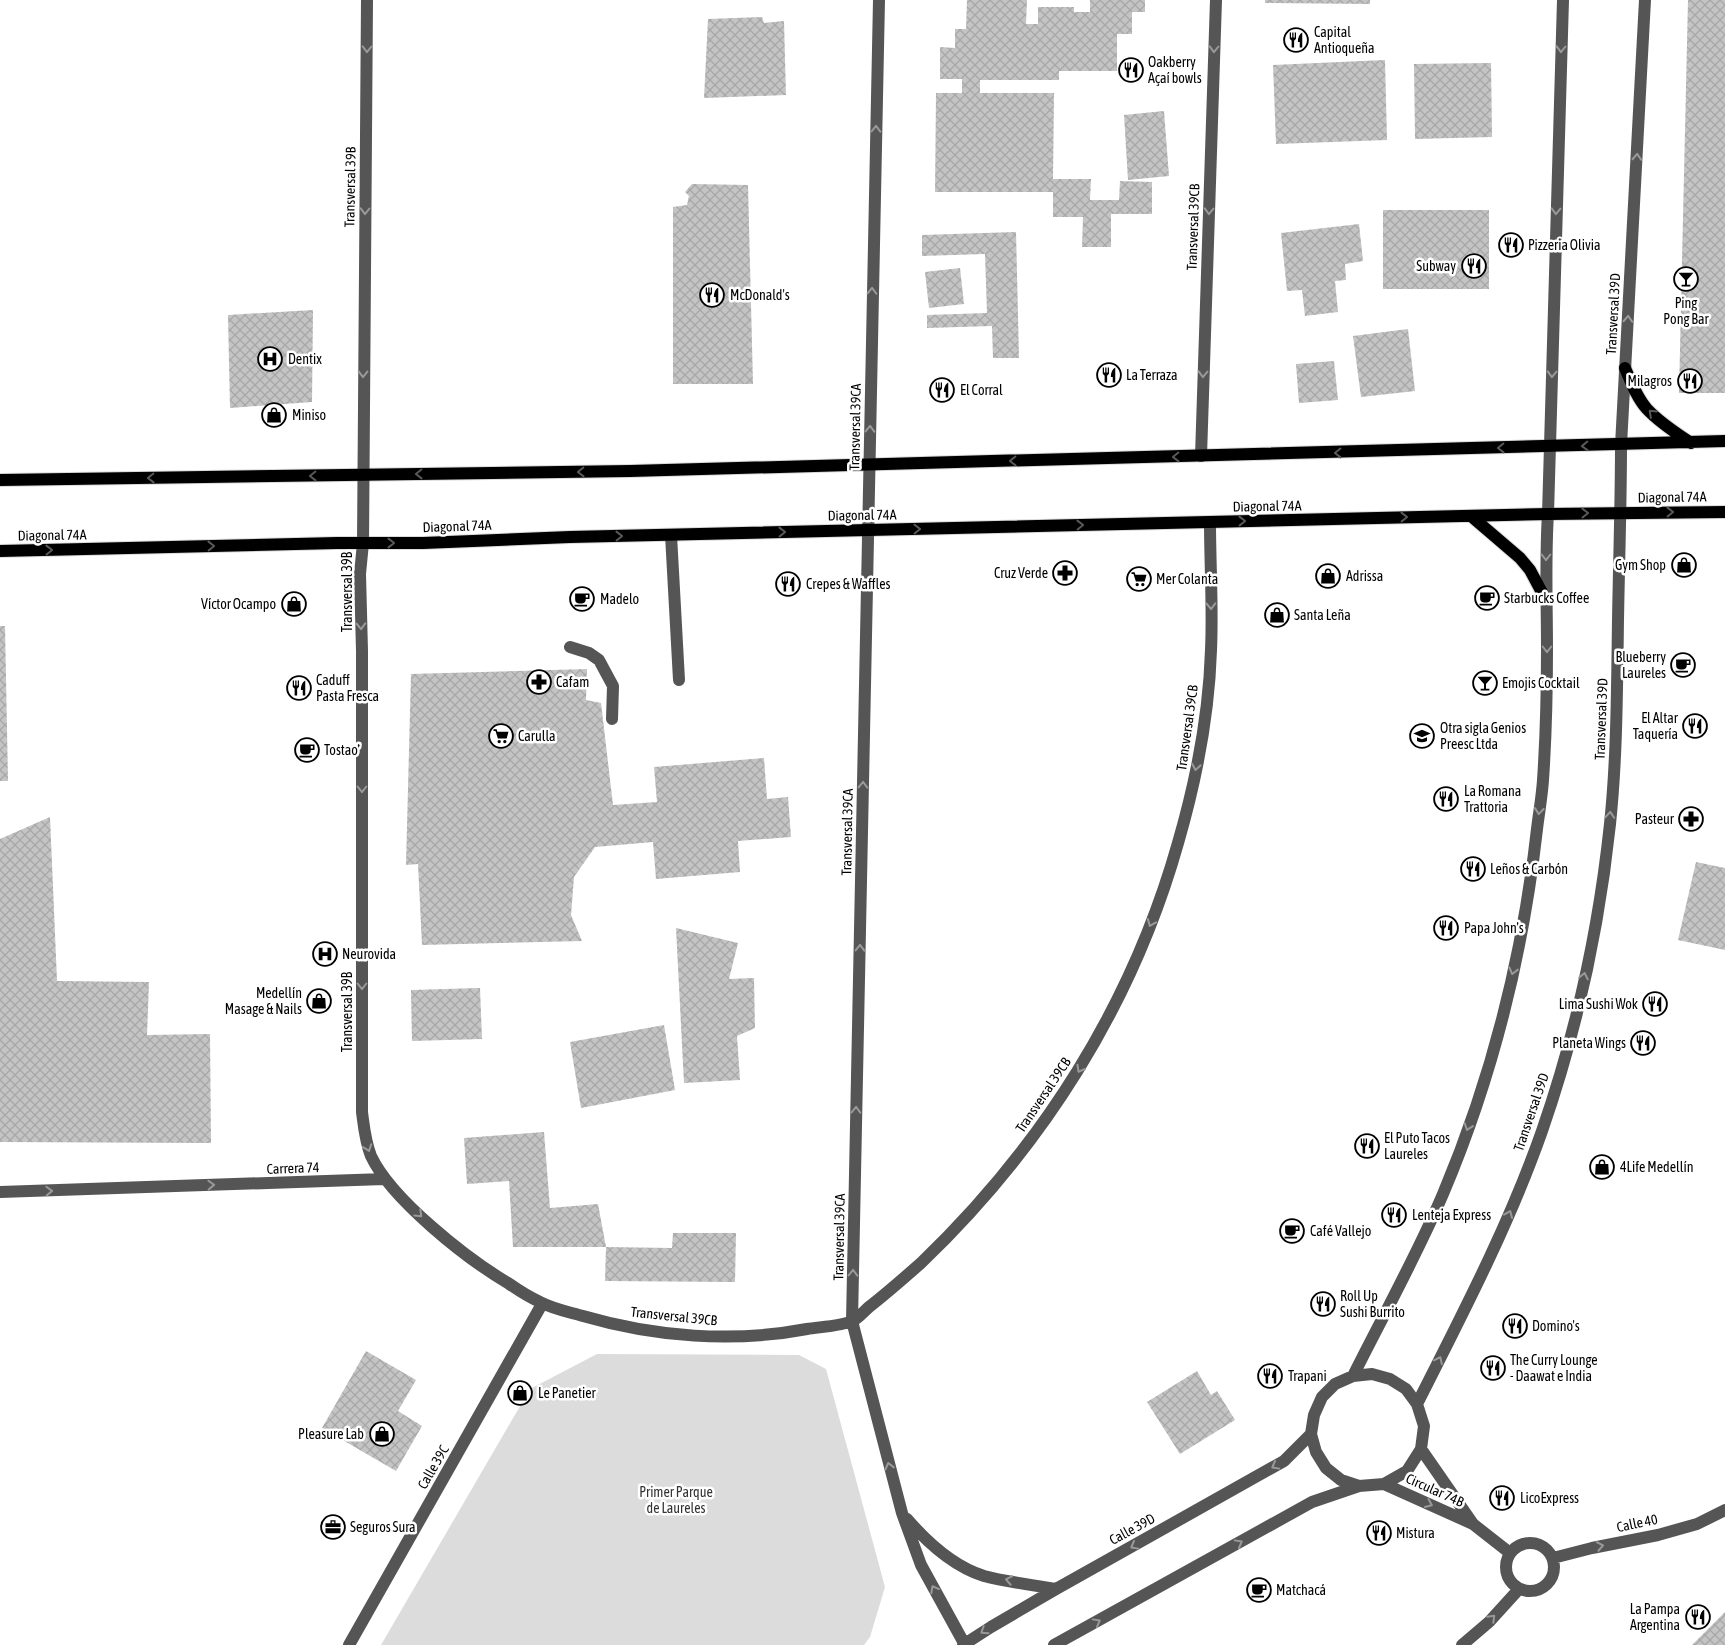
<svg xmlns="http://www.w3.org/2000/svg" width="1725" height="1645" font-family="'Asap Condensed',sans-serif">
  <defs>
    <pattern id="building-cross-hatch" width="8" height="8" patternUnits="userSpaceOnUse" patternTransform="scale(1.25)"><rect width="8" height="8" fill="#c4c4c4"/><path d="M0 0l8 8M0 8l8-8" fill="none" stroke="#a7a7a7"/></pattern>
  </defs>
  <rect width="100%" height="100%" fill="#fff"/>
  <path fill="#dcdcdc" d="M597 1354 799 1355 826 1369 885 1587 870 1637 864 1645H381L530 1389Z"/>
  <path fill="url(#building-cross-hatch)" d="M967 0H1027L1026 24H1038V7H1074V12H1090V0H1145V12H1132V34H1117V71H1059V80H980V93H1054L1053 179H1091L1090 200H1119L1120 181 1152 182V214H1111V247H1082L1083 217H1053V192H935L936 93H962V79H940V47L955 48V29H966Z
    M1265 0H1370V4L1265 3Z
    M1688 0H1725V393H1679Z
    M762 17 764 23 784 21 786 95 704 98 708 19Z
    M1385 60 1387 140 1276 144 1273 65Z
    M1491 63 1492 137 1415 139 1414 64Z
    M1164 111 1169 176 1128 180 1124 115Z
    M692 184 748 185 753 384H673V207L687 205 689 196 685 192Z
    M1383 210H1489V289H1383Z
    M1359 224 1363 261 1345 264 1346 280 1335 281 1338 312 1305 316 1302 290 1287 291 1281 233Z
    M1016 232 1019 358H993L992 326 927 328V315L987 313 985 254 922 256V235Z
    M960 268 964 304 929 308 925 272Z
    M313 310 312 402 230 408 228 315Z
    M1408 329 1415 391 1361 397 1353 336Z
    M1334 361 1338 400 1299 403 1296 364Z
    M0 626H5L8 781H0Z
    M587 669 586 700 601 703 613 805 657 802 654 767 764 758 767 799 788 797 791 837 738 841 740 872 656 879 653 842 595 847 574 877 571 915 582 941 422 945 418 864 406 865 411 674Z
    M50 817 57 981 149 982 147 1035 210 1034 211 1143 0 1142V839Z
    M1696 862 1725 868V950L1678 940Z
    M676 928 738 943 729 979 754 978 755 1028 737 1036 740 1080 684 1083Z
    M480 988 482 1039 412 1041 411 990Z
    M664 1025 675 1090 581 1108 570 1042Z
    M544 1132 550 1208 598 1204 606 1247H513L509 1181 467 1184 464 1138Z
    M673 1233H736L735 1282 605 1281 606 1247 672 1248Z
    M366 1351 416 1380 398 1411 422 1426 396 1471 322 1428Z
    M1197 1371 1211 1395 1217 1391 1235 1420 1180 1454 1147 1402Z
    M1725 1612V1645H1692Z"/>
  <g fill="none" stroke-linecap="round" stroke-linejoin="round">
    <g stroke="#dbdbdb" stroke-width="14">
      <path id="major" d="M1625 368C1631 382 1637 398 1647 409 1660 423 1676 433 1691 443
        M0 480 630 471 1725 441
        M1471 516 1520 558 1530 570 1546 600
        M0 551 337 543H423L570 537 1548 514 1725 512"/>
    </g>
    <path stroke="#555" stroke-width="12" d="M367 0 363 543 360 574 362 651V1112C364 1127 365 1141 371 1156 391 1199 467 1259 508 1283 518 1290 529 1297 540 1302 553 1309 569 1312 583 1316 655 1337 733 1343 807 1329 819 1327 842 1326 852 1321 858 1319 864 1311 869 1307 887 1293 904 1278 921 1263 1042 1147 1132 1006 1178 843 1196 781 1209 715 1211 650 1213 608 1210 565 1210 522
      M879 0 852 1321 902 1513 921 1565 965 1645
      M1201 456 1216 0
      M671 535 679 680
      M570 647 589 653 599 660 613 686 612 719
      M0 1192 384 1179
      M1353 1376C1383 1316 1416 1257 1443 1194 1492 1078 1523 954 1537 829 1539 812 1542 796 1543 780 1546 736 1547 692 1547 649 1547 604 1545 559 1548 514L1563 0
      M1417 1404C1462 1315 1509 1225 1542 1131 1576 1033 1599 928 1610 824 1617 757 1617 688 1618 620 1619 561 1621 503 1621 445L1645 0
      M1421 1449 1473 1524
      M1384 1484 1473 1524 1510 1553
      M907 1519C927 1542 955 1567 984 1576 1007 1582 1033 1585 1056 1589
      M1506 1567a24 24 0 1 1 48 0a24 24 0 1 1-48 0Z
      M1553 1558 1592 1548 1658 1535 1697 1524 1725 1510
      M349 1645 542 1304
      M963 1645 991 1627 1056 1589 1284 1461 1311 1434
      M1054 1645 1312 1502 1359 1486 1384 1484 1407 1471 1421 1449 1424 1426 1417 1404 1406 1389 1390 1379 1372 1374 1353 1376 1335 1384 1322 1397 1314 1415 1311 1434 1316 1452 1326 1468 1341 1480 1359 1486
      M1462 1645 1489 1622 1519 1589"/>
    <use href="#major" stroke="#000" stroke-width="12"/>
  </g>
  <defs><path id="oneway-chevron" d="M-2-3.5L2.5 0L-2 3.5" fill="none" stroke-width="1.6" stroke-linecap="round" stroke-linejoin="round" transform="scale(1.25)"/></defs>
  <g stroke="#999">
    <use href="#oneway-chevron" transform="translate(367 49) rotate(91)"/>
    <use href="#oneway-chevron" transform="translate(1214 49) rotate(92)"/>
    <use href="#oneway-chevron" transform="translate(1561 49) rotate(92)"/>
    <use href="#oneway-chevron" transform="translate(876 129) rotate(-89)"/>
    <use href="#oneway-chevron" transform="translate(1637 157) rotate(-87)"/>
    <use href="#oneway-chevron" transform="translate(365 211) rotate(91)"/>
    <use href="#oneway-chevron" transform="translate(1209 211) rotate(92)"/>
    <use href="#oneway-chevron" transform="translate(1556 211) rotate(92)"/>
    <use href="#oneway-chevron" transform="translate(872 291) rotate(-89)"/>
    <use href="#oneway-chevron" transform="translate(1628 319) rotate(-87)"/>
    <use href="#oneway-chevron" transform="translate(363 374) rotate(91)"/>
    <use href="#oneway-chevron" transform="translate(1203 374) rotate(92)"/>
    <use href="#oneway-chevron" transform="translate(1552 374) rotate(92)"/>
    <use href="#oneway-chevron" transform="translate(870 429) rotate(-89)"/>
    <use href="#oneway-chevron" transform="translate(1546 557) rotate(90)"/>
    <use href="#oneway-chevron" transform="translate(1211 606) rotate(89)"/>
    <use href="#oneway-chevron" transform="translate(361 626) rotate(88)"/>
    <use href="#oneway-chevron" transform="translate(1547 649) rotate(90)"/>
    <use href="#oneway-chevron" transform="translate(1196 767) rotate(100)"/>
    <use href="#oneway-chevron" transform="translate(863 785) rotate(-89)"/>
    <use href="#oneway-chevron" transform="translate(362 789) rotate(90)"/>
    <use href="#oneway-chevron" transform="translate(1539 811) rotate(97)"/>
    <use href="#oneway-chevron" transform="translate(1610 815) rotate(-86)"/>
    <use href="#oneway-chevron" transform="translate(1151 923) rotate(112)"/>
    <use href="#oneway-chevron" transform="translate(860 948) rotate(-89)"/>
    <use href="#oneway-chevron" transform="translate(1513 971) rotate(104)"/>
    <use href="#oneway-chevron" transform="translate(1584 976) rotate(-78)"/>
    <use href="#oneway-chevron" transform="translate(362 986) rotate(90)"/>
    <use href="#oneway-chevron" transform="translate(1080 1069) rotate(120)"/>
    <use href="#oneway-chevron" transform="translate(856 1110) rotate(-89)"/>
    <use href="#oneway-chevron" transform="translate(1468 1127) rotate(109)"/>
    <use href="#oneway-chevron" transform="translate(368 1148) rotate(70)"/>
    <use href="#oneway-chevron" transform="translate(211 1185) rotate(-2)"/>
    <use href="#oneway-chevron" transform="translate(49 1191) rotate(-2)"/>
    <use href="#oneway-chevron" transform="translate(419 1214) rotate(44)"/>
    <use href="#oneway-chevron" transform="translate(1509 1214) rotate(-67)"/>
    <use href="#oneway-chevron" transform="translate(853 1273) rotate(-89)"/>
    <use href="#oneway-chevron" transform="translate(1439 1360) rotate(-64)"/>
    <use href="#oneway-chevron" transform="translate(889 1466) rotate(-104)"/>
    <use href="#oneway-chevron" transform="translate(1275 1466) rotate(151)"/>
    <use href="#oneway-chevron" transform="translate(1429 1504) rotate(24)"/>
    <use href="#oneway-chevron" transform="translate(1239 1543) rotate(-29)"/>
    <use href="#oneway-chevron" transform="translate(1134 1546) rotate(151)"/>
    <use href="#oneway-chevron" transform="translate(1600 1546) rotate(-11)"/>
    <use href="#oneway-chevron" transform="translate(1009 1580) rotate(-169)"/>
    <use href="#oneway-chevron" transform="translate(934 1589) rotate(-118)"/>
    <use href="#oneway-chevron" transform="translate(1492 1618) rotate(-45)"/>
    <use href="#oneway-chevron" transform="translate(1097 1622) rotate(-29)"/>
    <use href="#oneway-chevron" transform="translate(984 1631) rotate(147)"/>
  </g>
  <g stroke="#595959">
    <use href="#oneway-chevron" transform="translate(1652 413) rotate(-137)"/>
    <use href="#oneway-chevron" transform="translate(1585 446) rotate(178)"/>
    <use href="#oneway-chevron" transform="translate(1501 448) rotate(179)"/>
    <use href="#oneway-chevron" transform="translate(1338 453) rotate(179)"/>
    <use href="#oneway-chevron" transform="translate(1176 457) rotate(179)"/>
    <use href="#oneway-chevron" transform="translate(1013 461) rotate(179)"/>
    <use href="#oneway-chevron" transform="translate(581 472) rotate(179)"/>
    <use href="#oneway-chevron" transform="translate(419 474) rotate(179)"/>
    <use href="#oneway-chevron" transform="translate(313 476) rotate(179)"/>
    <use href="#oneway-chevron" transform="translate(151 478) rotate(179)"/>
    <use href="#oneway-chevron" transform="translate(1670 512) rotate(-1)"/>
    <use href="#oneway-chevron" transform="translate(1585 513) rotate(-1)"/>
    <use href="#oneway-chevron" transform="translate(1404 517) rotate(-1)"/>
    <use href="#oneway-chevron" transform="translate(1242 521) rotate(-1)"/>
    <use href="#oneway-chevron" transform="translate(1080 525) rotate(-1)"/>
    <use href="#oneway-chevron" transform="translate(917 529) rotate(-1)"/>
    <use href="#oneway-chevron" transform="translate(782 532) rotate(-1)"/>
    <use href="#oneway-chevron" transform="translate(619 536) rotate(-1)"/>
    <use href="#oneway-chevron" transform="translate(391 543)"/>
    <use href="#oneway-chevron" transform="translate(211 546) rotate(-1)"/>
    <use href="#oneway-chevron" transform="translate(49 550) rotate(-1)"/>
  </g>
  <defs>
    <g id="restaurant-ring" transform="scale(1.25)"><circle r="9.5" fill="#fff" stroke="#000" stroke-width="1.5"/><path d="M-5-6h1v4h1v-4h1v4h1v-4h1v5L-1.5 .5V6h-2V.5L-5-1ZM5-6V6H3V1.5H1.5Q1.5-4 5-6Z" fill="#000"/></g>
    <g id="bar-ring" transform="scale(1.25)"><circle r="9.5" fill="#fff" stroke="#000" stroke-width="1.5"/><path d="M-6-5H6L.8 .8V4.5H3.5V6h-7V4.5H-.8V.8Z" fill="#000"/></g>
    <g id="hospital-ring" transform="scale(1.25)"><circle r="9.5" fill="#fff" stroke="#000" stroke-width="1.5"/><path d="M-5-5h3v3.5h4V-5h3V5h-3V1.5h-4V5h-3Z" fill="#000"/></g>
    <g id="shop-ring" transform="scale(1.25)"><circle r="9.5" fill="#fff" stroke="#000" stroke-width="1.5"/><path d="M-5-2.5h2.3a2.7 3.5 0 0 1 5.4 0H5L5.5 6h-11ZM-1.5-2.5h3a1.5 2.3 0 0 0-3 0Z" fill="#000"/></g>
    <g id="pharmacy-ring" transform="scale(1.25)"><circle r="9.5" fill="#fff" stroke="#000" stroke-width="1.5"/><path d="M-2-6h4v4h4v4h-4v4h-4v-4h-4v-4h4Z" fill="#000"/></g>
    <g id="supermarket-ring" transform="scale(1.25)"><circle r="9.5" fill="#fff" stroke="#000" stroke-width="1.5"/><path d="M-6-5.5h2.5l.6 2H6L4.5 2H-2.5L-4.4-4H-6ZM-1.5 3.2a1.3 1.3 0 1 0 .1 0ZM3 3.2a1.3 1.3 0 1 0 .1 0Z" fill="#000"/></g>
    <g id="cafe-ring" transform="scale(1.25)"><circle r="9.5" fill="#fff" stroke="#000" stroke-width="1.5"/><path d="M-5.5-4.5H6V0H3Q3 3.5 0 3.5H-2.5Q-5.5 3.5-5.5 0ZM3-3.2v2h1.7v-2ZM-6 4.5H4V6H-6Z" fill="#000"/></g>
    <g id="school-ring" transform="scale(1.25)"><circle r="9.5" fill="#fff" stroke="#000" stroke-width="1.5"/><path d="M0-5L7-2L0 1L-7-2ZM-4 1L0 2.5L4 1V4Q0 6-4 4Z" fill="#000"/></g>
    <g id="office-ring" transform="scale(1.25)"><circle r="9.5" fill="#fff" stroke="#000" stroke-width="1.5"/><path d="M-6-3h4V-5.5h4V-3h4V5H-6ZM-1-4.5V-3h2v-1.5ZM-6 0V1H6V0Z" fill="#000"/></g>
  </defs>
  <g fill-rule="evenodd">
    <use href="#restaurant-ring" x="1296" y="40"/>
    <use href="#restaurant-ring" x="1131" y="70"/>
    <use href="#restaurant-ring" x="1511" y="245"/>
    <use href="#restaurant-ring" x="1474" y="266"/>
    <use href="#bar-ring" x="1686" y="279"/>
    <use href="#restaurant-ring" x="712" y="295"/>
    <use href="#hospital-ring" x="270" y="359"/>
    <use href="#restaurant-ring" x="1109" y="375"/>
    <use href="#restaurant-ring" x="1690" y="381"/>
    <use href="#restaurant-ring" x="942" y="390"/>
    <use href="#shop-ring" x="274" y="415"/>
    <use href="#shop-ring" x="1684" y="565"/>
    <use href="#pharmacy-ring" x="1065" y="573"/>
    <use href="#shop-ring" x="1328" y="576"/>
    <use href="#supermarket-ring" x="1139" y="579"/>
    <use href="#restaurant-ring" x="788" y="584"/>
    <use href="#cafe-ring" x="1487" y="598"/>
    <use href="#cafe-ring" x="582" y="599"/>
    <use href="#shop-ring" x="294" y="604"/>
    <use href="#shop-ring" x="1277" y="615"/>
    <use href="#cafe-ring" x="1683" y="665"/>
    <use href="#pharmacy-ring" x="539" y="682"/>
    <use href="#bar-ring" x="1485" y="683"/>
    <use href="#restaurant-ring" x="299" y="688"/>
    <use href="#restaurant-ring" x="1695" y="726"/>
    <use href="#supermarket-ring" x="501" y="736"/>
    <use href="#school-ring" x="1422" y="736"/>
    <use href="#cafe-ring" x="307" y="750"/>
    <use href="#restaurant-ring" x="1446" y="799"/>
    <use href="#pharmacy-ring" x="1691" y="819"/>
    <use href="#restaurant-ring" x="1473" y="869"/>
    <use href="#restaurant-ring" x="1446" y="928"/>
    <use href="#hospital-ring" x="325" y="954"/>
    <use href="#shop-ring" x="319" y="1001"/>
    <use href="#restaurant-ring" x="1655" y="1004"/>
    <use href="#restaurant-ring" x="1643" y="1043"/>
    <use href="#restaurant-ring" x="1367" y="1146"/>
    <use href="#shop-ring" x="1602" y="1167"/>
    <use href="#restaurant-ring" x="1394" y="1215"/>
    <use href="#cafe-ring" x="1292" y="1231"/>
    <use href="#restaurant-ring" x="1323" y="1304"/>
    <use href="#restaurant-ring" x="1515" y="1326"/>
    <use href="#restaurant-ring" x="1493" y="1368"/>
    <use href="#restaurant-ring" x="1270" y="1376"/>
    <use href="#shop-ring" x="520" y="1393"/>
    <use href="#shop-ring" x="382" y="1434"/>
    <use href="#restaurant-ring" x="1502" y="1498"/>
    <use href="#office-ring" x="333" y="1527"/>
    <use href="#restaurant-ring" x="1379" y="1533"/>
    <use href="#cafe-ring" x="1259" y="1590"/>
    <use href="#restaurant-ring" x="1698" y="1617"/>
  </g>
  <g text-anchor="middle" dominant-baseline="central" stroke-width="5" stroke-linejoin="round" paint-order="stroke">
    <g font-size="14" fill="#000" stroke="#fff" text-anchor="start">
      <text x="1314" y="32">Capital<tspan x="1314" dy="16">Antioqueña</tspan></text>
      <text x="1148" y="62">Oakberry<tspan x="1148" dy="16">Açaí bowls</tspan></text>
      <text x="1528" y="245">Pizzeria Olivia</text>
      <text x="1456" y="266" text-anchor="end">Subway</text>
      <text x="730" y="295">McDonald's</text>
      <text x="1686" y="303" text-anchor="middle">Ping<tspan x="1686" dy="16">Pong Bar</tspan></text>
      <text x="288" y="359">Dentix</text>
      <text x="1126" y="375">La Terraza</text>
      <text x="1672" y="381" text-anchor="end">Milagros</text>
      <text x="960" y="390">El Corral</text>
      <text x="292" y="415">Miniso</text>
      <text x="1666" y="565" text-anchor="end">Gym Shop</text>
      <text x="1048" y="573" text-anchor="end">Cruz Verde</text>
      <text x="1346" y="576">Adrissa</text>
      <text x="1156" y="579">Mer Colanta</text>
      <text x="806" y="584">Crepes &amp; Waffles</text>
      <text x="1504" y="598">Starbucks Coffee</text>
      <text x="600" y="599">Madelo</text>
      <text x="276" y="604" text-anchor="end">Víctor Ocampo</text>
      <text x="1294" y="615">Santa Leña</text>
      <text x="1666" y="657" text-anchor="end">Blueberry<tspan x="1666" dy="16">Laureles</tspan></text>
      <text x="316" y="680">Caduff<tspan x="316" dy="16">Pasta Fresca</tspan></text>
      <text x="556" y="682">Cafam</text>
      <text x="1502" y="683">Emojis Cocktail</text>
      <text x="1678" y="718" text-anchor="end">El Altar<tspan x="1678" dy="16">Taquería</tspan></text>
      <text x="1440" y="728">Otra sigla Genios<tspan x="1440" dy="16">Preesc Ltda</tspan></text>
      <text x="518" y="736">Carulla</text>
      <text x="324" y="750">Tostao'</text>
      <text x="1464" y="791">La Romana<tspan x="1464" dy="16">Trattoria</tspan></text>
      <text x="1674" y="819" text-anchor="end">Pasteur</text>
      <text x="1490" y="869">Leños &amp; Carbón</text>
      <text x="1464" y="928">Papa John's</text>
      <text x="342" y="954">Neurovida</text>
      <text x="302" y="993" text-anchor="end">Medellín<tspan x="302" dy="16">Masage &amp; Nails</tspan></text>
      <text x="1638" y="1004" text-anchor="end">Lima Sushi Wok</text>
      <text x="1626" y="1043" text-anchor="end">Planeta Wings</text>
      <text x="1384" y="1138">El Puto Tacos<tspan x="1384" dy="16">Laureles</tspan></text>
      <text x="1620" y="1167">4Life Medellín</text>
      <text x="1412" y="1215">Lenteja Express</text>
      <text x="1310" y="1231">Café Vallejo</text>
      <text x="1340" y="1296">Roll Up<tspan x="1340" dy="16">Sushi Burrito</tspan></text>
      <text x="1532" y="1326">Domino's</text>
      <text x="1510" y="1360">The Curry Lounge<tspan x="1510" dy="16">- Daawat e India</tspan></text>
      <text x="1288" y="1376">Trapani</text>
      <text x="538" y="1393">Le Panetier</text>
      <text x="364" y="1434" text-anchor="end">Pleasure Lab</text>
      <text x="1520" y="1498">LicoExpress</text>
      <text x="350" y="1527">Seguros Sura</text>
      <text x="1396" y="1533">Mistura</text>
      <text x="1276" y="1590">Matchacá</text>
      <text x="1680" y="1609" text-anchor="end">La Pampa<tspan x="1680" dy="16">Argentina</tspan></text>
    </g>
    <g font-size="14" fill="#000" stroke="#fff">
      <text transform="translate(350 187) rotate(-89)">Transversal 39B</text>
      <text transform="translate(1193 227) rotate(-88)">Transversal 39CB</text>
      <text transform="translate(1613 314) rotate(-87)">Transversal 39D</text>
      <text transform="translate(855 427) rotate(-89)">Transversal 39CA</text>
      <text transform="translate(1672 497) rotate(-1)">Diagonal 74A</text>
      <text transform="translate(1267 506) rotate(-1)">Diagonal 74A</text>
      <text transform="translate(862 515) rotate(-1)">Diagonal 74A</text>
      <text transform="translate(457 526) rotate(-2)">Diagonal 74A</text>
      <text transform="translate(52 535) rotate(-1)">Diagonal 74A</text>
      <text transform="translate(347 592) rotate(-90)">Transversal 39B</text>
      <text transform="translate(1601 719) rotate(-88)">Transversal 39D</text>
      <text transform="translate(1187 728) rotate(-82)">Transversal 39CB</text>
      <text transform="translate(847 832) rotate(-89)">Transversal 39CA</text>
      <text transform="translate(347 1012) rotate(-90)">Transversal 39B</text>
      <text transform="translate(1043 1095) rotate(-56)">Transversal 39CB</text>
      <text transform="translate(1531 1112) rotate(-71)">Transversal 39D</text>
      <text transform="translate(293 1168) rotate(-2)">Carrera 74</text>
      <text transform="translate(839 1237) rotate(-89)">Transversal 39CA</text>
      <text transform="translate(674 1316) rotate(6)">Transversal 39CB</text>
      <text transform="translate(433 1467) rotate(-60)">Calle 39C</text>
      <text transform="translate(1435 1490) rotate(24)">Circular 74B</text>
      <text transform="translate(1637 1523) rotate(-12)">Calle 40</text>
      <text transform="translate(1132 1529) rotate(-29)">Calle 39D</text>
    </g>
    <g font-size="14" fill="#333" stroke="#fff">
      <text x="676" y="1492">Primer Parque<tspan x="676" dy="16">de Laureles</tspan></text>
    </g>
  </g>
</svg>
